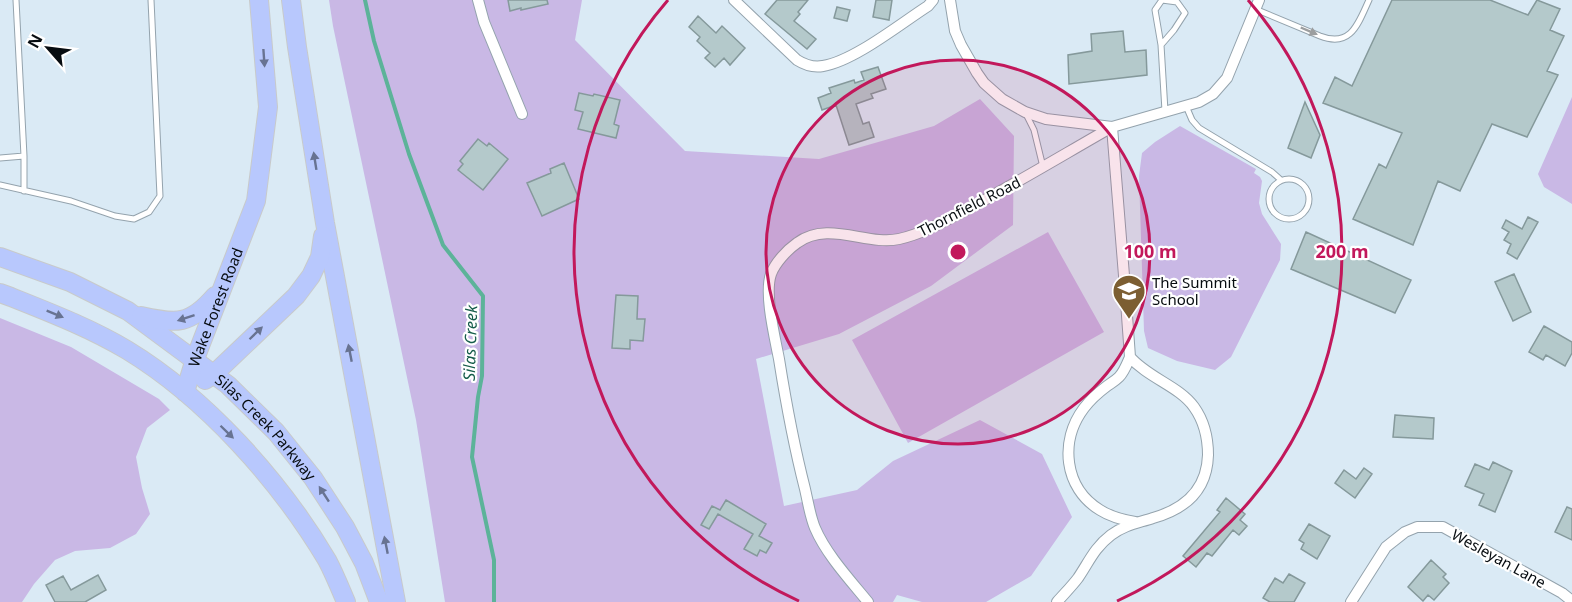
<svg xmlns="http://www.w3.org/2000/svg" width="1572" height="602" font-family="'Noto Sans',sans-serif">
  <rect width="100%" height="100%" fill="#daeaf5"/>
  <path fill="#c9b8e5" d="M329 0H582L575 40 685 151 819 159 934 126 980 99 1014 136 1013 225 931 286 839 334 756 359 784 506 857 490 893 461 980 420 1042 454 1072 517 1031 576 986 602H922L897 595 893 602H445L416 420 333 26Z
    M1572 97V204L1544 187 1538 174Z
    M1180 126 1256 169 1254 173 1260 177 1262 181 1259 203 1262 214 1281 244 1280 260 1231 357 1215 370 1177 361 1148 348 1144 331 1139 176 1142 153 1155 142Z
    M1048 232 1104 332 908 443 852 340Z
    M0 318 71 347 159 399 170 410 147 428 136 457 142 488 150 514 136 534 110 548 75 551 55 560 34 584 22 602H0Z"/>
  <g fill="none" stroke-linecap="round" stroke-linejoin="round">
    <path stroke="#5cb399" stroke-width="4" d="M365 0 374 41 409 154 443 245 483 296 482 376 478 397 472 457 494 560V602"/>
  </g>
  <path fill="#b4c9cb" stroke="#85999b" stroke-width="1.5" d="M508 0H547L548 4 521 10V8L510 11Z
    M777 0H808L798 12 800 14 794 21 816 39 807 49 765 14Z
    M876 0H892L889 20 873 17Z
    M1392 0H1490L1528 15 1537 0 1560 9 1550 30 1564 36 1547 71 1558 75 1527 137 1492 124 1460 191 1438 181 1413 245 1353 219 1379 164 1386 168 1402 133 1323 103 1335 77 1352 86Z
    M837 7 850 10 847 21 834 18Z
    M698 16 716 33 722 26 745 48 730 65 724 58 715 67 705 58 710 53 697 41 700 37 689 27Z
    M1123 31 1125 52 1146 50 1147 75 1069 84 1068 55 1092 51 1091 34Z
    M878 67 886 89 871 94 873 98 856 104 863 124 869 122 874 137 849 145 836 105 822 110 818 98 831 93 829 88 854 80 855 83 864 80 861 72Z
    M579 93 593 96 594 94 620 100 614 124 619 126 616 138 578 129 583 112 575 110Z
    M1305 102 1320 135 1311 158 1288 148Z
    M478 139 487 146 489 143 508 159 483 190 458 170 463 164 460 161Z
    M564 163 579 199 542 216 527 183 551 173 550 169Z
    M1528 217 1538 222 1517 259 1507 253 1511 244 1504 240 1509 232 1502 228 1506 220 1522 229Z
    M1306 232 1411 280 1395 313 1291 269Z
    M1514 274 1531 312 1513 321 1495 282Z
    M616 295 638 296 637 319H645L643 341 630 340V349L612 348Z
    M1544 326 1572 342V353L1565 366 1546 355 1543 360 1529 352Z
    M1395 415 1434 418 1433 439 1393 437Z
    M1493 462 1512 471 1495 512 1479 505 1484 494 1465 486 1475 464 1489 470Z
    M1364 468 1372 474 1355 498 1335 483 1344 470 1356 479Z
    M1226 498 1245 514 1240 520 1247 526 1239 535 1233 530 1212 556 1207 553 1196 567 1183 556 1220 512 1217 510Z
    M726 500 766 524 759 536 772 543 766 553 760 550 757 556 744 549 753 534 718 514 709 529 701 525 712 506 720 510Z
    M1567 507 1572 509V540L1555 532Z
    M1309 524 1330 536 1317 559 1301 549 1304 543 1299 540Z
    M1431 560 1446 574 1443 577 1449 583 1434 600 1428 595 1423 601 1408 587Z
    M1289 574 1305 583 1294 602H1270L1263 598 1275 578 1283 583Z
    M98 575 106 590 85 602H55L46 585 63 576 71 590Z"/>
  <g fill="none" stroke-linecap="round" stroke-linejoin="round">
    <g stroke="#94a3ad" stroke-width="7">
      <path id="service" d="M1255 9 1320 36C1351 48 1358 24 1369 0
        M1161 45 1155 10 1162 0 1177 2 1185 13 1174 30 1161 45 1165 111
        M1186 106 1192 120 1199 128 1272 172 1281 180
        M1026 114 1034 130 1043 167
        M24 156V191
        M0 158 24 156 16 0
        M1269 199a20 20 0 1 1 40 0a20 20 0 1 1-40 0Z
        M0 185 71 201 115 216 134 219 149 212 160 196 151 0"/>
    </g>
    <g stroke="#94a3ad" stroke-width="12">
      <path id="minor" d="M478 0 484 22 522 114
        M734 0 797 60C805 65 813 68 823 66 854 61 900 24 928 6L933 0
        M950 0 955 31 961 45 977 73 984 83 1002 99 1025 112 1046 119 1112 127 1199 102 1213 94 1227 78 1259 0
        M1130 357C1127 364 1124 372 1119 377 1115 381 1111 383 1107 386 1099 392 1090 400 1084 408 1059 441 1064 488 1100 510 1111 517 1123 520 1135 522
        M868 602C850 580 826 554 815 528 810 516 808 502 805 489 794 446 786 403 779 359 775 338 764 294 771 274 775 263 787 250 797 243 828 220 867 246 899 239 922 234 945 221 966 210 1015 184 1063 155 1112 127L1125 288 1130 357C1148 378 1179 386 1194 407 1204 421 1208 438 1208 455 1207 490 1185 509 1153 518 1138 523 1124 525 1111 535 1094 548 1089 562 1078 578 1072 586 1064 594 1057 602
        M1351 602 1386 547 1405 532 1417 527H1443L1562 593 1572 601"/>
    </g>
    <g stroke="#c8caca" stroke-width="20">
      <g id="primary">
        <path d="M291 0 297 47 325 223 396 602"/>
        <path id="s1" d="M0 257 70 282 128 311 228 385 276 432 313 478 345 527 364 563 379 602"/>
        <path d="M0 293 11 297C51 313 90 328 127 350 206 398 280 481 327 560 334 573 340 588 346 602"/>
        <path d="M141 316C177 324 190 325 215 296"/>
        <path d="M205 380 214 374 296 296 311 276 320 257 323 236"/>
        <path id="s2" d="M185 392 195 359 256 201 268 107 259 0"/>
      </g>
    </g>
    <use href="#service" stroke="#fff" stroke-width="5"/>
    <use href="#minor" stroke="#fff" stroke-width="10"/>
    <use href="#primary" stroke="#b8c8fd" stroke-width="18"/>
  </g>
  <defs><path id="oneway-solid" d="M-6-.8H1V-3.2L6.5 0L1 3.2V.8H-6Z" transform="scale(1.5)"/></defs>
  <use fill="#9c9e9f" href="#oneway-solid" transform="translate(1309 31) rotate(23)"/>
  <g fill="#687392">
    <use href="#oneway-solid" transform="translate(264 58) rotate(86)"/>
    <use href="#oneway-solid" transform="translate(315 161) rotate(-99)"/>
    <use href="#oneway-solid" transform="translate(55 314) rotate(22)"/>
    <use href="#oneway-solid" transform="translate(186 318) rotate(162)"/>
    <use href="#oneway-solid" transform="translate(256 333) rotate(-44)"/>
    <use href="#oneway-solid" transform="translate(350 353) rotate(-101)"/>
    <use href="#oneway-solid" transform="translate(227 432) rotate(44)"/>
    <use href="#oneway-solid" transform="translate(324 494) rotate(-123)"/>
    <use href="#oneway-solid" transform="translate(386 545) rotate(-101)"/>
  </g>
  <circle cx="958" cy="252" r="192" fill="#c2185b" fill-opacity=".12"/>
  <g fill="none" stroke="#c2185b" stroke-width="3">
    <circle cx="958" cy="252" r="192"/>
    <path d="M799 601A384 384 0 0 1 668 0M1248 0A384 384 0 0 1 1117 601"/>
  </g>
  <defs>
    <g id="school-pin" transform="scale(1.725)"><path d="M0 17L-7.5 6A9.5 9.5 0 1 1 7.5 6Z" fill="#7c5e32" stroke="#fff"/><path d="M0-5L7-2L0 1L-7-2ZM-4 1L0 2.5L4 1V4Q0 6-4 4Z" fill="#fff"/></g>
  </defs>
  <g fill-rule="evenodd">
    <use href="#school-pin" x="1129" y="291"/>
  </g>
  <g text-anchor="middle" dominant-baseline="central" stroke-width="4.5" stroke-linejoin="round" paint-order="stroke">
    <g font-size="15" fill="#070c10" stroke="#fff">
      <text transform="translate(969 206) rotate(-27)">Thornfield Road</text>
      <text stroke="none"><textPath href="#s2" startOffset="90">Wake Forest Road</textPath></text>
      <text stroke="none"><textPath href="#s1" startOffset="320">Silas Creek Parkway</textPath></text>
      <text transform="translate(1499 558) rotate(29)">Wesleyan Lane</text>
    </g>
    <g font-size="15" fill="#070c10" stroke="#fff" text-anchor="start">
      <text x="1152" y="282">The Summit<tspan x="1152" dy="17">School</tspan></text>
    </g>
    <g font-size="16" font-style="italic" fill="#165d4b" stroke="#fff">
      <text transform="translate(470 343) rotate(-88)">Silas Creek</text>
    </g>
  </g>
  <circle cx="958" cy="252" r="9" fill="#c2185b" stroke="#fff" stroke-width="3"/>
  <g font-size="18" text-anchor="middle" font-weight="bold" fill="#c2185b" stroke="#fff" stroke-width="4.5" stroke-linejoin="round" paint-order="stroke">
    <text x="1150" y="258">100 m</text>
    <text x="1342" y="258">200 m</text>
  </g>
  <g transform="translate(48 48) rotate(298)" stroke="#ffffff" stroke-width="4.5" paint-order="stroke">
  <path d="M0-4.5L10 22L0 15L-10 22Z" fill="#070c10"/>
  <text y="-9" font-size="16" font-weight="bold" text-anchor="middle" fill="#070c10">N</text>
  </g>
</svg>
